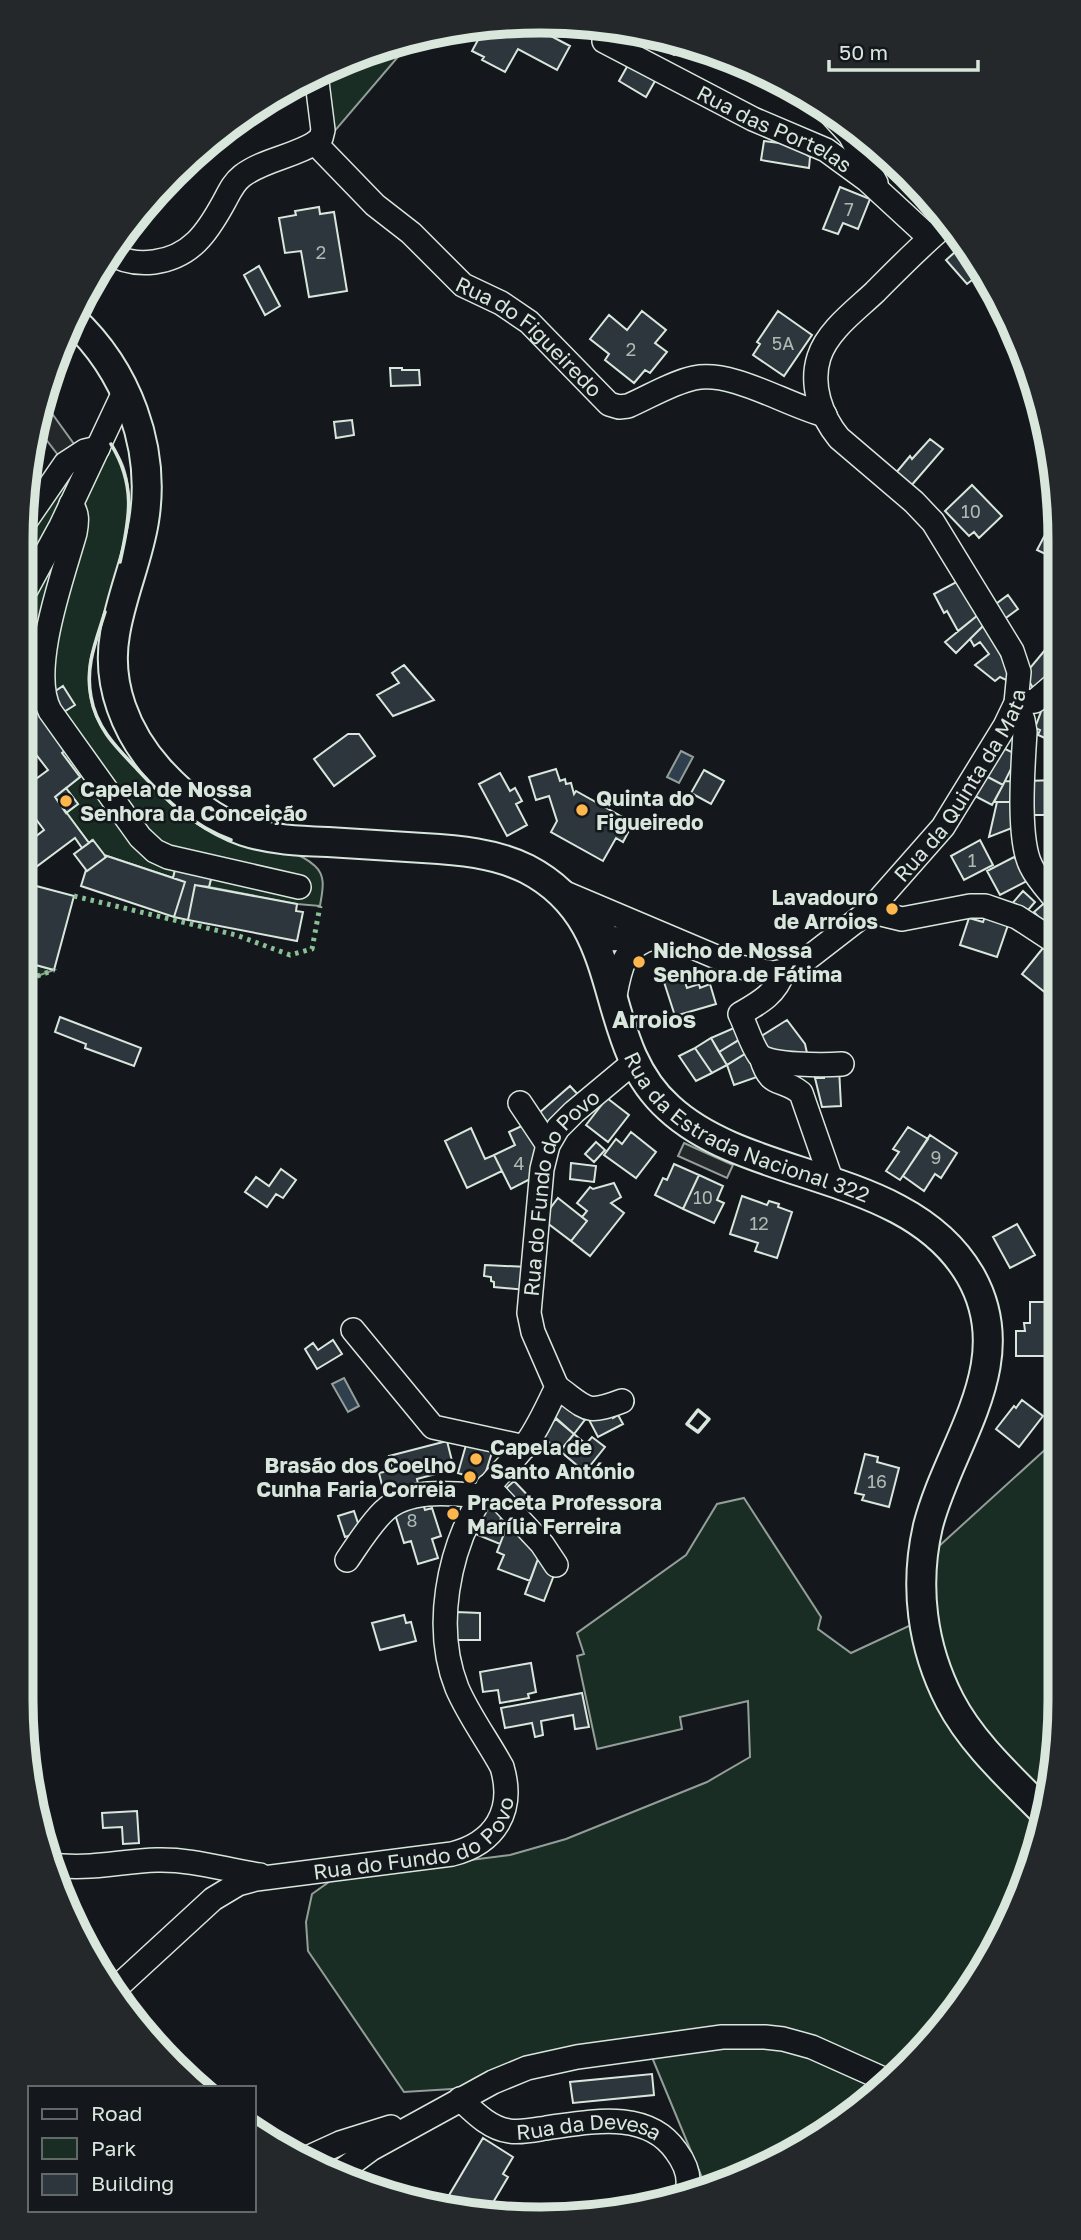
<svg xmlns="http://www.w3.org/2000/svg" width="1081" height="2240" font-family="'Golos Text',sans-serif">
  <rect width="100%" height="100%" fill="#14181c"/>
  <path fill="#1a2d24" stroke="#939e99" stroke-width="2" d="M411 40 409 44 333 133 325 69 342 60Z
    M111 444C117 453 123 462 125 472 138 517 116 580 102 623 97 638 90 653 89 669 87 692 93 715 106 735 113 746 125 756 134 766 162 796 190 827 230 840 258 849 292 845 315 866 327 877 322 892 320 906L297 904 209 887 213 871 177 862 173 878 104 855 92 840 89 843 66 813 78 804 66 788 80 777 62 753 68 749 31 699 21 707V615Z
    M72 474 74 476 21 586V538L62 481Z
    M21 961 54 970 21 982Z
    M1059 1437 1060 1700 1050 1801C1030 1781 1007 1761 990 1738 946 1678 926 1622 938 1547Z
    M744 1498 821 1617 818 1629 851 1653 913 1624 977 1761 1041 1831 1020 1899 972 1988 908 2067 771 2165 705 2185 644 2038 468 2088 404 2092 308 1951 306 1922 312 1894 336 1877 510 1855 566 1839 707 1782 750 1757 748 1701 680 1717 682 1729 597 1749 577 1656 584 1654 577 1633 686 1555 717 1504Z"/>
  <path fill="#24282b" stroke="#939e99" stroke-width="2" d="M43 401 74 444 58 455 35 425Z
    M684 1143 733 1165 727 1178 678 1156Z"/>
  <path fill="#2f3f4d" stroke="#939e99" stroke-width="2" d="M681 751 693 757 679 783 667 777Z
    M344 1378 359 1406 348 1412 332 1384Z"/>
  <path fill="#2c363c" stroke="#d8e6dc" stroke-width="2" d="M526 23 570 46 557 70 518 49 505 72 482 60 484 57 472 51 485 27 493 26 498 29 500 25Z
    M623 29 642 31 681 43 674 55Z
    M628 65 655 81 646 97 619 81Z
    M764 141 794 145 810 157 809 168 761 160Z
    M891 163 918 190 915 194 895 181 898 177 886 169Z
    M840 187 870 199 858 229 843 223 838 234 823 229Z
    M319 207 320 214 334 212 347 291 309 297 301 251 285 253 279 218 296 215 295 211Z
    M964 244 981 273 967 284 946 260Z
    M259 266 280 306 265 315 244 275Z
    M642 311 666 330 655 343 667 352 650 373 645 370 634 383 605 360 609 354 590 339 609 315 627 330Z
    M778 311 812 335 784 376 753 355 760 344 757 342Z
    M390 368H402V370H419L420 385 391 386Z
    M352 420 354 435 336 438 334 422Z
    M930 439 943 449 910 487 895 474 910 456 912 459Z
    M972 485 1002 516 979 538 974 532 969 536 945 511Z
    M1055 516 1056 517V559L1037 550Z
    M960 580 978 615 958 631 947 611 944 613 934 594Z
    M1008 595 1018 609 999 623 989 609Z
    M978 615 985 624 956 653 945 642Z
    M985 624 1005 653 1001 656 1010 671 1006 680 1000 677 995 681 975 665 989 654 980 642 974 646 970 639Z
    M1050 644 1056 649V667L1053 671 1056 676 1037 695 1025 674Z
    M404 665 434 700 393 716 377 695 399 683 392 673Z
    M63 686 75 705 62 713 51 694Z
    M31 699 68 748 62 753 80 777 55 797 89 843 82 848 75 838 36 867 22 847 44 830 32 814 21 822V790L48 770 21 735V707Z
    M1042 709 1056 715 1053 726 1056 727 1054 742 1038 735 1040 730 1035 728Z
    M348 734H359L375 756 334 786 314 759Z
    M1001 747 1018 755 1003 785 986 776Z
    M556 769 560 781 565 779 566 784 571 783 574 794 576 791 633 823 623 842 616 838 603 861 551 832 557 821 549 796 536 800 529 777Z
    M704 770 724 781 711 804 691 793Z
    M500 773 510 791 515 788 522 801 516 804 527 825 507 836 479 784Z
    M986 776 1003 785 992 805 975 796Z
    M1057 780V810H1047V815H1027L1026 781Z
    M1005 781 1020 782V802H994Z
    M66 788 78 804 66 813 55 797Z
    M997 802H1020L1012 828 989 837Z
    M93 840 106 857 87 871 74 854Z
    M980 840 993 865 964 880 951 856Z
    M104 855 185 882 174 917 81 886 86 870 87 871 106 857Z
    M1014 857 1031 879 1000 895 987 871Z
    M177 862 213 871 209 887 195 885 188 920 174 917 185 882 173 878Z
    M1057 862V896L1040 876Z
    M21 882 74 896 54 970 21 961Z
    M195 885 297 904 296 911 303 912 297 941 188 920Z
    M1023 891 1035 902 1023 916 1010 906Z
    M1049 899 1057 908 1056 937 1034 912Z
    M986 914 1009 922 997 957 960 945 969 918 983 922Z
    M1047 943 1057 951V1002L1022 974Z
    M683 976 687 988 699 984 700 988 710 984 716 1004 675 1016 664 982Z
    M60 1017 141 1048 134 1066 85 1048 86 1044 55 1032Z
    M787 1020 805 1044 809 1062 766 1057 755 1040Z
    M743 1024 748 1034 719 1052 711 1038Z
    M746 1036 748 1052 727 1065 719 1052Z
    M711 1038 727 1065 712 1073 695 1048Z
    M695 1048 712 1073 696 1081 679 1056Z
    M748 1052 757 1077 734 1085 727 1065Z
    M839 1068 841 1106 822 1107 815 1078H824V1074Z
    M570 1086 583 1100 552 1127 539 1113Z
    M607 1098 629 1115 608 1142 586 1125Z
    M528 1123 539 1147 534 1177 511 1189 494 1155 515 1145 509 1132Z
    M908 1127 928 1139 900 1180 886 1171 899 1152 893 1149Z
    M471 1128 485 1159 494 1155 502 1171 467 1188 445 1141Z
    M631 1132 656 1152 636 1178 604 1155 616 1139 622 1144Z
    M930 1135 957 1153 941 1178 935 1174 924 1191 903 1176Z
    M596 1142 605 1150 594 1162 585 1154Z
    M571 1163 596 1166 594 1182 570 1179Z
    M674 1164 699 1175 683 1209 655 1195 663 1178 667 1180Z
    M281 1169 296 1180 283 1198 276 1194 267 1207 245 1192 256 1177 269 1186Z
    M699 1175 723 1186 717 1200 724 1203 714 1223 683 1209Z
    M614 1183 621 1197 611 1203 624 1213 590 1256 571 1241 587 1221 582 1217 587 1211 577 1203 590 1187 593 1189Z
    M742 1196 767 1205 769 1201 779 1204 778 1207 792 1212 777 1258 755 1251 758 1243 730 1234Z
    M558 1198 587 1221 571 1241 542 1219Z
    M1017 1224 1035 1255 1010 1268 993 1237Z
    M485 1265 528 1267 526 1290 494 1287V1282L491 1281V1277L484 1276Z
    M1030 1302H1046V1313H1056V1340H1045V1356H1016V1331H1025L1024 1323H1030Z
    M333 1340 342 1354 317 1369 305 1349 313 1343 318 1350Z
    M566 1394 587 1417 574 1434 550 1414Z
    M1022 1400 1043 1416 1019 1447 996 1429 1014 1406 1016 1408Z
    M608 1408 613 1418 618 1415 623 1424 598 1437 588 1418Z
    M556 1418 574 1434 560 1451 541 1436Z
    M574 1434 586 1444 592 1437 605 1447 585 1472 560 1451Z
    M468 1438 494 1446 483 1481 458 1473Z
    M447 1441 454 1469 417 1479 419 1489 399 1494 397 1485 383 1489 379 1473 393 1470 389 1456Z
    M865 1454 878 1457 877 1462 899 1468 889 1507 862 1500 864 1495 855 1493Z
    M514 1481 536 1504 525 1515 502 1492Z
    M421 1498 425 1510 432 1508 441 1536 432 1539 438 1558 418 1564 411 1541 404 1543 394 1511Z
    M486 1501 505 1508 499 1523 507 1526 500 1544 473 1533Z
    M354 1511 361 1532 345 1537 338 1516Z
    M507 1526 526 1533 523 1541 542 1548 530 1581 498 1569 504 1555 497 1552Z
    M542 1548 554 1575 544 1601 525 1594Z
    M456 1612 480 1613V1640H455Z
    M404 1615 406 1623 411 1622 416 1641 380 1650 372 1623Z
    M531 1663 536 1692 528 1694 529 1698 500 1703 498 1690 483 1692 480 1672Z
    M582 1693 589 1727 575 1729 573 1715 541 1721 543 1735 535 1737 532 1723 505 1728 501 1708Z
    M137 1811 139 1843 123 1844 122 1827 103 1828 102 1813Z
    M652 2074 654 2095 573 2103 570 2082Z
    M483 2138 513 2157 503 2174 508 2177 488 2211 469 2210 448 2197Z"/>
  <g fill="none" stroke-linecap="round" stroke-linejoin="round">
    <g stroke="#d8e6dc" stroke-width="26">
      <g id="minor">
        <path id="s1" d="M604 41 753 119 826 150 867 180 930 238"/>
        <path d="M830 113 850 135 876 183"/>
        <path id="s2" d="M315 143 375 205 411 233 463 285 501 303 529 322 609 404 619 407 628 406C649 397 671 383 694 378 733 370 786 405 825 415"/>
        <path d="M108 252C123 262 137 264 154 262 191 257 207 233 224 202 229 193 233 183 242 176 263 160 292 157 315 143L321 138 323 130 316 74"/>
        <path d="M71 504C78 513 77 522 75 533 63 576 28 670 50 711L140 837 155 851 168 857 299 887"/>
        <path d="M23 525 65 464 85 451 98 448"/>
        <path d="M21 599 61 526 125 390"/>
        <path d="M1056 683 1035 701 1016 703 1023 720 1025 732C1023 765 1017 839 1031 866 1037 879 1048 890 1057 901"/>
        <path id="s3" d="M558 890 740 967 773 973 794 969 869 911 943 827 1005 726 1016 703 1019 672 1012 651 933 522 914 502 839 438C821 416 810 385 819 357 827 331 856 310 875 292 899 268 923 243 950 221"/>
        <path d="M869 911 902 919 970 906H985L1017 917 1057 943"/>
        <path d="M603 926 596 932 594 939 657 938"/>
        <path d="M783 972C776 994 759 1003 740 1014 746 1026 751 1044 759 1055 768 1066 827 1065 842 1064"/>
        <path d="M614 1001C619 974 622 944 654 938"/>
        <path d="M761 1057C771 1090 780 1076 801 1093L832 1182"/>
        <path d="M520 1103 548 1145"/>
        <path d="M353 1330 433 1427 525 1447"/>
        <path d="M557 1387C588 1409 585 1415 622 1401"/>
        <path d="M488 1486 542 1544 556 1565"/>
        <path d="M347 1560C358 1544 369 1526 383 1512 407 1488 450 1493 481 1496"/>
        <path d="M48 1864C85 1871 120 1861 157 1860 193 1859 225 1870 260 1875"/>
        <path id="s4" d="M114 1990 213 1899 238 1884 256 1879 452 1854C495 1843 515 1811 502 1767 488 1741 469 1716 457 1688 433 1628 448 1551 481 1497 492 1479 510 1465 523 1448 537 1431 547 1407 557 1387L533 1332 529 1313 542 1169 548 1145 558 1128 574 1112 634 1062"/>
        <path id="s5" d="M460 2099C474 2112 489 2128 509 2131 521 2133 534 2130 546 2128 590 2122 647 2109 676 2151 685 2163 691 2176 687 2191"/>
        <path d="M305 2159 340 2143 391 2127"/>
        <path d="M340 2172 371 2149 493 2082 527 2068 577 2057 722 2037H765L783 2039 812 2047 888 2081"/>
      </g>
    </g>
    <g stroke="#d8e6dc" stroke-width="32">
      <g id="major">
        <path id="s6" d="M72 319C127 370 156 447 144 521 138 559 121 596 115 634 106 684 126 733 159 770 182 795 212 820 244 831 271 840 300 841 328 842 360 844 392 846 423 848 458 850 495 853 527 869 631 923 593 1040 669 1108 750 1183 909 1170 970 1275 1021 1363 949 1443 928 1526 914 1586 922 1647 950 1701 973 1745 1012 1779 1046 1814"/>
      </g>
    </g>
    <use href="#minor" stroke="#14181c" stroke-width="23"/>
    <use href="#major" stroke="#14181c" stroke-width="28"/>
    <path stroke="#8ac095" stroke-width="5" stroke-dasharray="3.5 5" stroke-linecap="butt" d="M74 896 236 935 290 955 312 949 320 906
      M21 982 54 970"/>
    <path stroke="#d8e6dc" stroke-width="3.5" d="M111 444C136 485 130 517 120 562
      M105 612C96 641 85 666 91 697 96 727 116 747 137 769 165 799 191 825 231 840
      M698 1410 709 1419 698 1432 687 1424Z"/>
  </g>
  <g fill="#ffb74d" stroke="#14181c" stroke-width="2.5">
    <circle cx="66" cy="801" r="7"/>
    <circle cx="582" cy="810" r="7"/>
    <circle cx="892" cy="909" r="7"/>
    <circle cx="639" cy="962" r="7"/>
    <circle cx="476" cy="1459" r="7"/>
    <circle cx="470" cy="1477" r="7"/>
    <circle cx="453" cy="1514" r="7"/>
  </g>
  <g text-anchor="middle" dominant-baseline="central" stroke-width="5" stroke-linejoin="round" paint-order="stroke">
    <g font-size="18" fill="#adbab4">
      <text x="849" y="209">7</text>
      <text x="321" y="252">2</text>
      <text x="783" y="343">5A</text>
      <text x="631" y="349">2</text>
      <text x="971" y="511">10</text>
      <text x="972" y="860">1</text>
      <text x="936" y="1157">9</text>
      <text x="519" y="1163">4</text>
      <text x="703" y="1197">10</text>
      <text x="759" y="1223">12</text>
      <text x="877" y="1481">16</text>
      <text x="412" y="1520">8</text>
    </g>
    <g font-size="21" fill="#d8e6dc" stroke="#14181c">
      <text stroke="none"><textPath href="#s1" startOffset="192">Rua das Portelas</textPath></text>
      <text stroke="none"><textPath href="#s2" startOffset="290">Rua do Figueiredo</textPath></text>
      <text stroke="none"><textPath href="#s3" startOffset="504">Rua da Quinta da Mata</textPath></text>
      <text stroke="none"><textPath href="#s6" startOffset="1242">Rua da Estrada Nacional 322</textPath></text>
      <text stroke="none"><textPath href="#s4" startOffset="1127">Rua do Fundo do Povo</textPath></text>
      <text stroke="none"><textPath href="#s4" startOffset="352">Rua do Fundo do Povo</textPath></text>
      <text stroke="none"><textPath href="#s5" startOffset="140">Rua da Devesa</textPath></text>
    </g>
    <g font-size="21" font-weight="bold" fill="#d8e6dc" stroke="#14181c" text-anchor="start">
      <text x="80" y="789">Capela de Nossa<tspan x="80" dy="24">Senhora da Conceição</tspan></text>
      <text x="596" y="798">Quinta do<tspan x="596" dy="24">Figueiredo</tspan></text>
      <text x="878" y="897" text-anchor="end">Lavadouro<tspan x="878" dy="24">de Arroios</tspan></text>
      <text x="653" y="950">Nicho de Nossa<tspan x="653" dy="24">Senhora de Fátima</tspan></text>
      <text x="490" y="1447">Capela de<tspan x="490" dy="24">Santo António</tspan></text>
      <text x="456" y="1465" text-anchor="end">Brasão dos Coelho<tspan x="456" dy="24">Cunha Faria Correia</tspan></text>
      <text x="467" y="1502">Praceta Professora<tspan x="467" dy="24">Marília Ferreira</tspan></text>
    </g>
    <g font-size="24" font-weight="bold" fill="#d8e6dc" stroke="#14181c">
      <text x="654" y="1018">Arroios</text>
    </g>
  </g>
  <path d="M0 0H1081V2240H0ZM540 33H541A507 507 0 0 1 1048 540V1700A507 507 0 0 1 541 2207H540A507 507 0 0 1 33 1700V540A507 507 0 0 1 540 33Z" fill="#24282b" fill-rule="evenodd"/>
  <path fill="none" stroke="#d8e6dc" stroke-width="9" d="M540 33H541A507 507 0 0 1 1048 540V1700A507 507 0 0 1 541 2207H540A507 507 0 0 1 33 1700V540A507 507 0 0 1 540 33Z"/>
  <rect x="28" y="2086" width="228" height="126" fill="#14181c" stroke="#626a69" stroke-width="2"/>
  <rect x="42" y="2109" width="35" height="10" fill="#14181c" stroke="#626a69" stroke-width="2"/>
  <text x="91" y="2121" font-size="21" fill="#d8e6dc">Road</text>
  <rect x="42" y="2138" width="35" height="21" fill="#1a2d24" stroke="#626a69" stroke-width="2"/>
  <text x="91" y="2156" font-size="21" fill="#d8e6dc">Park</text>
  <rect x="42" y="2174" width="35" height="21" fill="#2c363c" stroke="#626a69" stroke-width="2"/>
  <text x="91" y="2191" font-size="21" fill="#d8e6dc">Building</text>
  <path d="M829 60v10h149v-10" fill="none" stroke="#d8e6dc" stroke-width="3.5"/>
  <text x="839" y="60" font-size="21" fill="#d8e6dc" stroke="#14181c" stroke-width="5" paint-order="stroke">50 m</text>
</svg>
